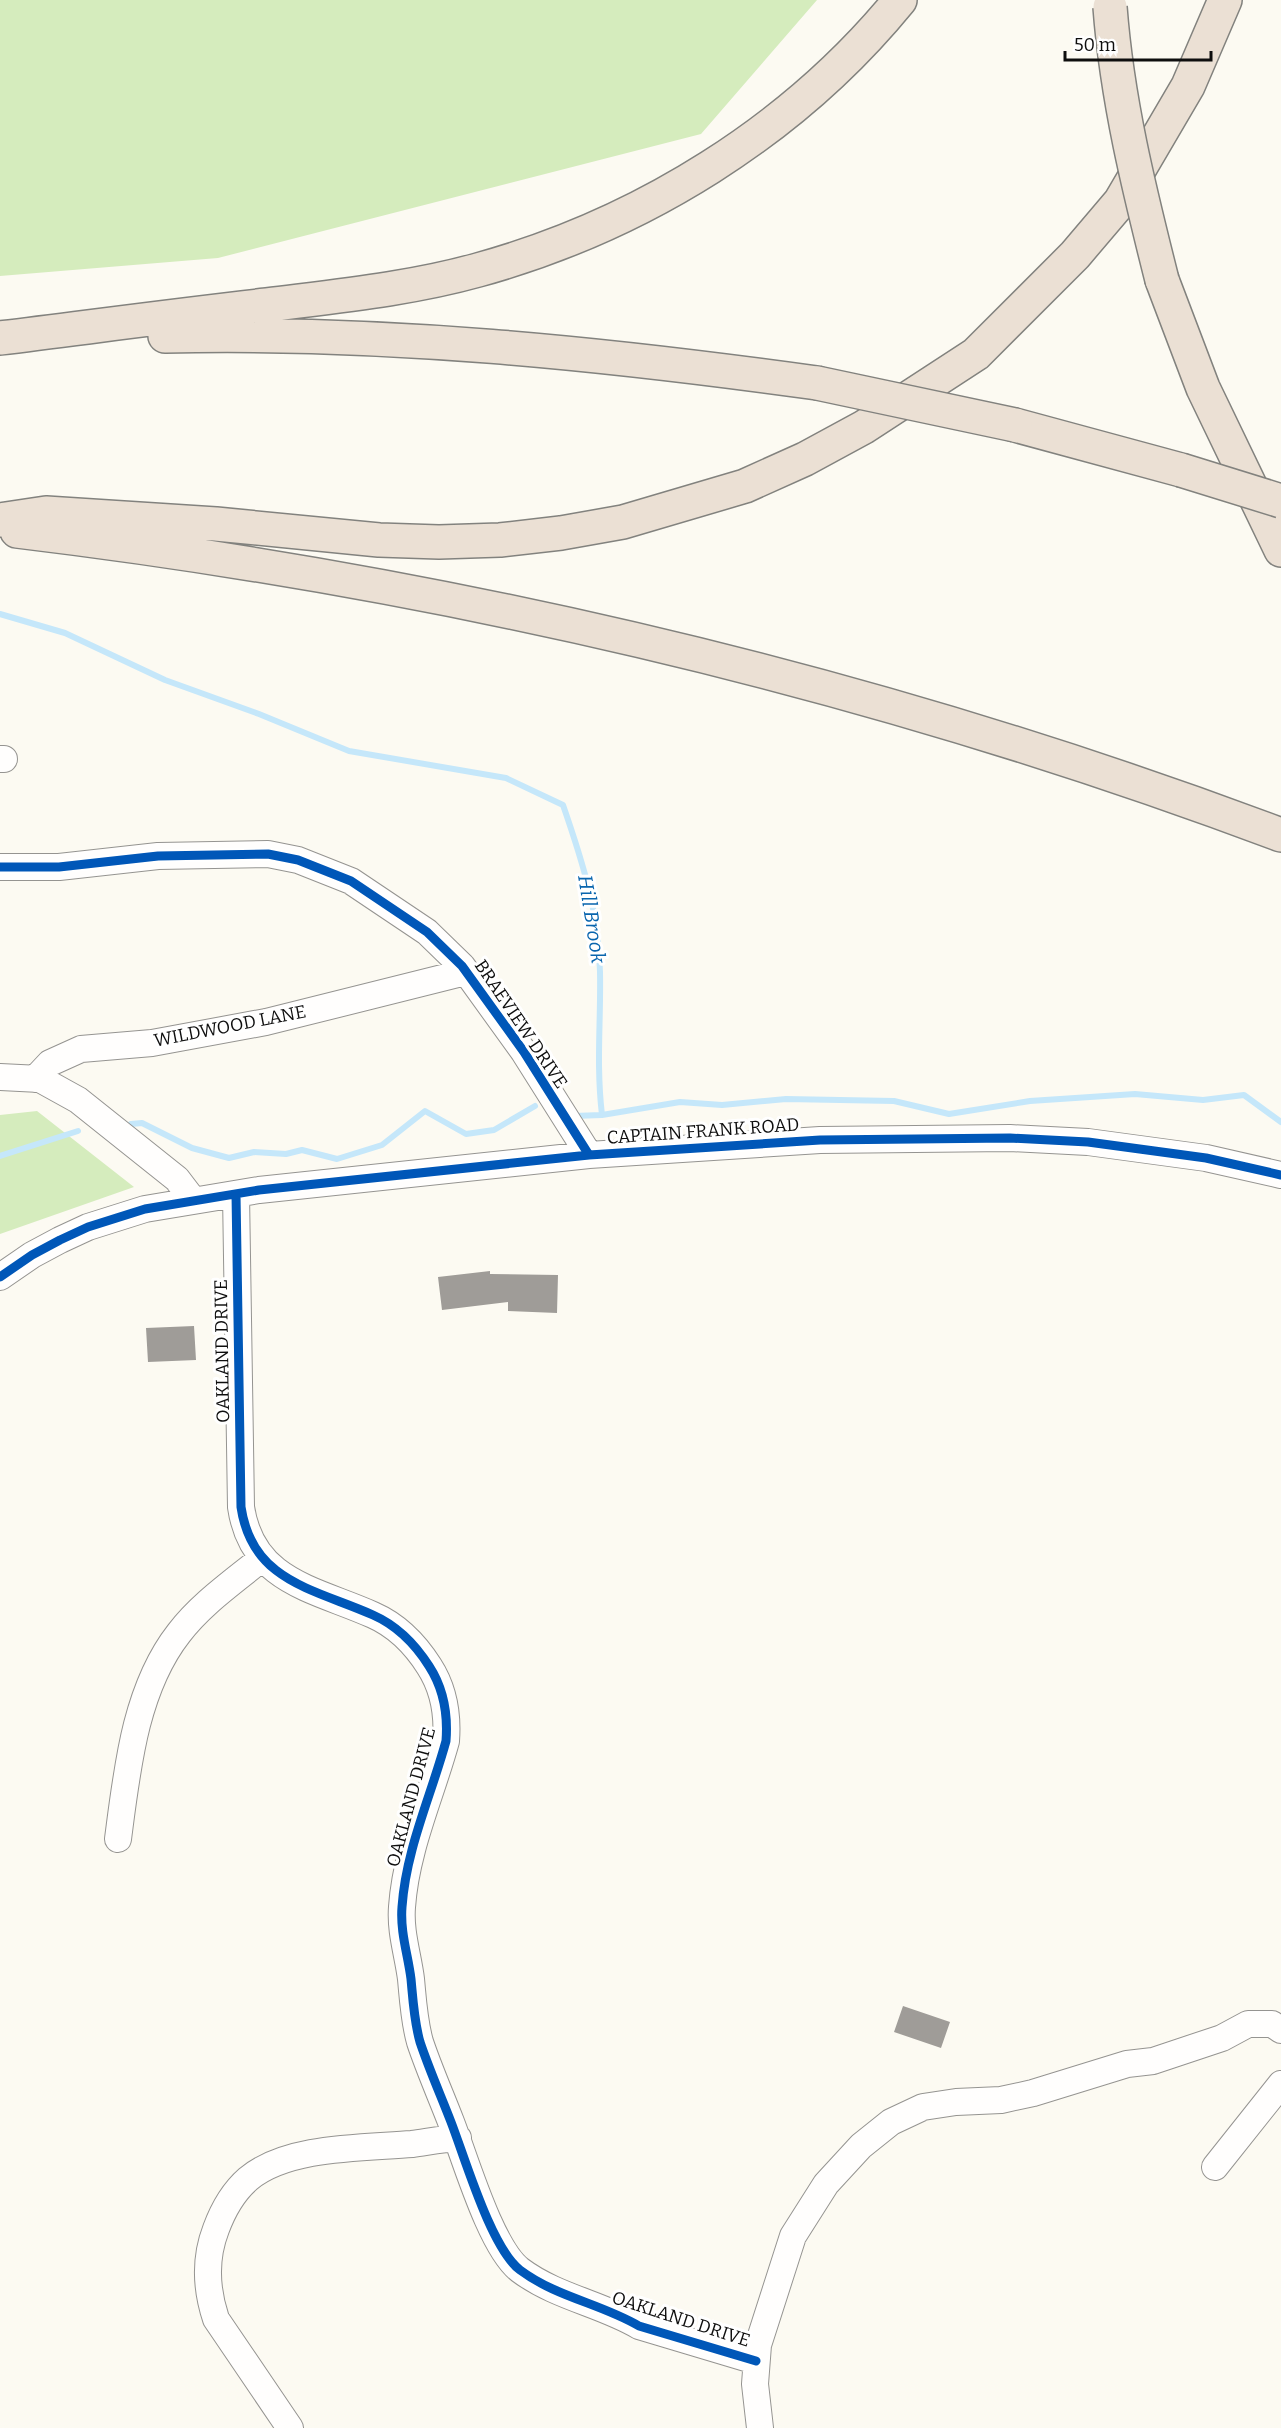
<svg xmlns="http://www.w3.org/2000/svg" width="1281" height="2428" font-family="Bitter,serif">
  <rect width="100%" height="100%" fill="#fcfaf2"/>
  <path fill="#d5ecbd" d="M0 0H817L701 134 218 258 0 276Z
    M37 1111 134 1187 0 1234V1115Z"/>
  <g fill="none" stroke-linecap="round" stroke-linejoin="round">
    <path stroke="#c5e7fa" stroke-width="6" d="M0 614 65 633 165 680 259 714 349 751 506 778 563 805C582 860 599 913 600 972 601 1021 596 1064 602 1115
      M573 1116 602 1115 680 1102 722 1105 786 1099 894 1101 949 1114 1030 1101 1135 1094 1203 1100 1244 1095 1281 1122
      M131 1124 142 1123 192 1148 229 1158 254 1152 286 1154 302 1150 337 1159 382 1145 425 1111 466 1134 494 1130 535 1106
      M0 1156 78 1131"/>
  </g>
  <path fill="#9f9c98" d="M490 1271V1274L558 1275 557 1313 508 1311V1302L442 1310 438 1277Z
    M194 1326 196 1360 148 1362 146 1328Z
    M903 2006 950 2022 941 2048 894 2032Z"/>
  <g fill="none" stroke-linecap="round" stroke-linejoin="round">
    <g stroke="#959491" stroke-width="28">
      <path id="minor" d="M0 759H4
        M0 867H59L158 856 268 854 298 860 351 881 427 932 462 966 524 1052 589 1155
        M0 1077 40 1079 78 1100 177 1179 193 1200
        M35 1079 50 1063 81 1049 152 1043 266 1022 466 972
        M236 1194 241 1507C252 1582 315 1589 373 1615 398 1626 415 1644 429 1666 444 1689 448 1715 446 1741 431 1796 406 1849 402 1907 400 1932 408 1955 411 1979 413 2000 414 2021 420 2042 429 2069 441 2096 451 2122 465 2158 491 2248 520 2270 556 2297 602 2304 639 2326L756 2361
        M0 1277 32 1255 60 1240 88 1227 145 1209 259 1190 589 1155 820 1140 1010 1138 1088 1142 1206 1158 1281 1175
        M118 1839C127 1770 135 1689 179 1633 201 1604 233 1582 261 1559
        M1215 2167 1281 2084
        M290 2428 216 2319C206 2289 204 2260 216 2229 223 2210 232 2193 248 2179 287 2146 363 2148 412 2144 427 2142 442 2139 458 2138
        M760 2428 755 2384 758 2345 793 2236 826 2184 861 2146 891 2122 923 2107 956 2102 1001 2100 1033 2093 1127 2064 1153 2061 1222 2038 1248 2024H1272L1281 2030"/>
    </g>
    <g stroke="#82827e" stroke-width="36">
      <path id="highway" d="M1162 280 1203 388 1281 550
        M165 336C384 331 600 353 817 383
        M0 338C89 327 178 315 267 305 338 296 410 289 478 270 641 225 793 131 900 0
        M1015 425 1181 470
        M0 520 46 513 216 524 379 540 439 542 500 540 561 533 623 522 745 486 805 459 864 427 976 354 1075 255 1120 202 1188 86 1225 0
        M17 531C449 583 874 682 1281 835"/>
    </g>
    <use href="#minor" stroke="#fffefd" stroke-width="26"/>
    <use href="#highway" stroke="#ebe0d4" stroke-width="33"/>
    <g stroke="#82827e" stroke-width="36" stroke-linecap="butt">
      <path id="highway-bridge" d="M1110 7C1117 100 1139 189 1162 280
        M817 383 1015 425
        M1181 470 1281 501"/>
    </g>
    <use href="#highway-bridge" stroke="#ebe0d4" stroke-width="33"/>
    <g stroke="#fff" stroke-width="13">
      <path id="cycleway" d="M0 867H59L158 856 268 854 298 860 351 881 427 932 462 966 524 1052 589 1155
        M236 1194 241 1507C252 1582 315 1589 373 1615 398 1626 415 1644 429 1666 444 1689 448 1715 446 1741 431 1796 406 1849 402 1907 400 1932 408 1955 411 1979 413 2000 414 2021 420 2042 429 2069 441 2096 451 2122 465 2158 491 2248 520 2270 556 2297 602 2304 639 2326L756 2361
        M0 1277 32 1255 60 1240 88 1227 145 1209 259 1190 589 1155 820 1140 1010 1138 1088 1142 1206 1158 1281 1175"/>
    </g>
    <use href="#cycleway" stroke="#0057b8" stroke-width="9"/>
  </g>
  <g text-anchor="middle" dominant-baseline="central" stroke-width="6" stroke-linejoin="round" paint-order="stroke">
    <g font-size="18" fill="#0e0e0e" stroke="#fff">
      <text transform="translate(521 1024) rotate(56)">BRAEVIEW DRIVE</text>
      <text transform="translate(230 1026) rotate(-11)">WILDWOOD LANE</text>
      <text transform="translate(703 1131) rotate(-4)">CAPTAIN FRANK ROAD</text>
      <text transform="translate(222 1351) rotate(-91)">OAKLAND DRIVE</text>
      <text transform="translate(411 1797) rotate(-75)">OAKLAND DRIVE</text>
      <text transform="translate(681 2319) rotate(18)">OAKLAND DRIVE</text>
    </g>
    <g font-size="20" font-style="italic" fill="#0965ae" stroke="#fff">
      <text transform="translate(592 919) rotate(81)">Hill Brook</text>
    </g>
  </g>
  <path d="M1065 51v9h146v-9" fill="none" stroke="#0e0e0e" stroke-width="3"/>
  <text x="1074" y="51" font-size="18" fill="#0e0e0e" stroke="#ffffff" stroke-width="4.5" paint-order="stroke">50 m</text>
</svg>
